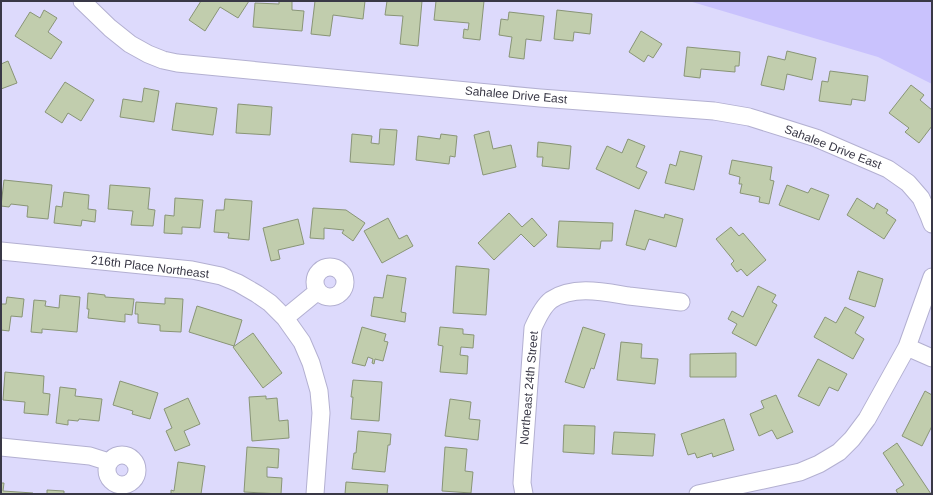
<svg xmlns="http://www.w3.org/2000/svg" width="933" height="495" font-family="Helvetica,sans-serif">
  <rect width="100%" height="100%" fill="#dddafc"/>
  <path fill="#c9c2fd" d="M689 1H932V84L878 57Z"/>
  <path fill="#c1cdad" stroke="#899576" d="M201 1H249L238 18 220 7 205 31 189 20Z
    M279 1H292V10L304 11 302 31 253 27 255 3 279 4Z
    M315 1H365L363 19 333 15 330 36 311 34Z
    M387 1H422L418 46 400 44 403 16 385 15Z
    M436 1H484L480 40 463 38 464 29 468 30 469 23 434 20Z
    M44 10 57 18 48 32 62 42 51 59 15 36 30 12 40 18Z
    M557 10 592 14 590 34 574 32 573 41 554 39Z
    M509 12 544 16 541 41 526 39 524 59 509 57 512 37 499 35 501 19 508 20Z
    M641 31 662 44 653 58 648 55 644 62 629 52Z
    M687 47 740 52 739 66H735V72L701 69 700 78 684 76Z
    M787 51 816 58 812 80 787 74 784 90 761 85 768 56 785 60Z
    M8 61 17 83 1 89V64Z
    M830 71 868 76 865 101 852 99 851 105 819 101 822 81 828 82Z
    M65 82 94 100 81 121 68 113 62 123 45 112Z
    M911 85 924 95 920 100 932 110V126L919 143 905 132 909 128 889 113Z
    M144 88 159 91 154 122 120 117 123 99 142 102Z
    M176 103 217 108 213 135 172 130Z
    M238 104 272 107 270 135 236 133Z
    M380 129 397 130 394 165 350 162 352 134 372 136 371 143 379 144Z
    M489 131 493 149 511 145 516 167 483 175 474 135Z
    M441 134 457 136 455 157 450 156 449 164 416 160 418 136 440 139Z
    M628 139 645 146 636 167 647 172 639 189 596 169 607 146 622 153Z
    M538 142 571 146 569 169 542 166 543 157H537Z
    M680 151 702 156 694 190 665 183 670 164 676 166Z
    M732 160 772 167 770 180 774 181 769 204 759 202 760 197 740 193 742 184H739L740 177 729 174Z
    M4 180 52 185 48 219 27 217 28 206 11 204 9 207 1 206Z
    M110 185 150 188 148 209 155 210 153 226 131 225 133 211 108 209Z
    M787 185 808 193 811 188 829 195 819 220 779 205Z
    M64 192 89 195 88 209 96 210 95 222 82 220 81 226 54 223 56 206 62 207Z
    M175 198 203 200 200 228 182 227V234L164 233 165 215 174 216Z
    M857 198 874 209 877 203 888 210 886 213 896 220 884 239 847 215Z
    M225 199 252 201 249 240 228 238 229 233 214 232 216 210H224Z
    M313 208 346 210 365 223 353 241 342 233 344 230 324 228V239L310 238Z
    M635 210 664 218 665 214 683 219 676 247 649 239 645 250 626 245Z
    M509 213 522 227 532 218 547 235 534 247 521 234 494 260 478 243Z
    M388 218 399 239 407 235 413 246 382 263 364 231Z
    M298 219 304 244 278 250 280 259 271 261 263 228Z
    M559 221 613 223 612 241H601L600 249 557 247Z
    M731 227 739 236 743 233 766 260 747 276 741 269 737 272 731 264 734 261 716 239Z
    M456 266 489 269 486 315 453 313Z
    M858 271 883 279 875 307 849 299Z
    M387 275 406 278 401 312 406 313 405 322 371 316 374 297 383 298Z
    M758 286 776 295 772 302 777 305 756 346 732 333 737 324 728 319 732 311 743 317Z
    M88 293 105 295V297L134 299 132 315 125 314V322L88 318 89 309H87Z
    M60 295 80 297 77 332 42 329V333L31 332 34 300 46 301 45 306 59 308Z
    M7 297 24 299 22 317 11 316 9 331 1 330V304H6Z
    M165 298 183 299 181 332 160 331V325L138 323V314H135L136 302 165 304Z
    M197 306 242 320 234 346 189 332Z
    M845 307 864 317 855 333 864 339 853 359 814 337 825 317 836 323Z
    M362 327 386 334 384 341 388 342 383 361 375 359 374 364 372 363 373 359 368 357 365 366 352 363Z
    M440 327 463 329V334L474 335 473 348 461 347 460 355 468 356 467 374 440 372 443 346 438 345Z
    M583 327 605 334 594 369 591 368 584 388 565 382Z
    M253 333 282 373 263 388 233 347Z
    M621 342 642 344 641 358 658 359 655 384 617 380Z
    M736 353V377H690V354Z
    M818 359 847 374 838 391 829 387 819 406 798 396Z
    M5 372 44 376 43 393 50 394 48 415 24 413 25 402 3 400Z
    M353 380 382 382 379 421 351 419 353 397H351Z
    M120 381 158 393 150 419 132 414 133 411 113 405Z
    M60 387 76 389 75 396 102 399 99 421 79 419 78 421 68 420V425L56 423Z
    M925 391 932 395V426L922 446 902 436Z
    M776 395 793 432 777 439 772 430 759 436 750 414 764 408 761 401Z
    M266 396V399L277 398 279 421 288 420 289 438 252 441 249 397Z
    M188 398 200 424 184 431 190 445 175 451 166 431 172 428 164 409Z
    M450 399 471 402 469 419 480 420 478 440 445 436Z
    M724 419 734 450 713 457 712 453 697 458 695 453 688 455 681 434Z
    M564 425 595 426 594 454 563 452Z
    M358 431 391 434 390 445H388L385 472 352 469 354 453H356Z
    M614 432 655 434 653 456 612 454Z
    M897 443 931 494H898L896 490 904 485 883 453Z
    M247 447 279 449 278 468 267 467V477L282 478 281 494 244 492Z
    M445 447 467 449 465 471 473 472 471 493 442 491Z
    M178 462 205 466 201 494H171V490L174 491Z
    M346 482 388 485 387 494H345Z
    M1 483H4L3 491 33 493V494H1Z
    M47 490 64 491V494H47Z"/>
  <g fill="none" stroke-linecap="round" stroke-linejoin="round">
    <g stroke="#b3b0d1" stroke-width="19">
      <path id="street" d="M82 1 110 28 130 44 148 54 163 60 177 63 540 98 714 111 749 117 816 138 888 169 908 183 921 198 929 216 932 224
        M1 251 192 270 221 276 238 283 257 294 270 303 285 318 302 342 311 363 319 391 321 413 315 494
        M315 282a15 15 0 1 1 30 0a15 15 0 1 1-30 0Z
        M285 318 318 291
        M907 347 932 358
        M1 447 90 456 109 462
        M107 470a15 15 0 1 1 30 0a15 15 0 1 1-30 0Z
        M524 494 522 483 523 467 533 328C537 319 543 306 551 300 574 285 604 292 629 296 646 298 664 300 681 302
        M698 494 800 472 819 464 839 452 852 439 867 419 907 347 932 277"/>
    </g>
    <use href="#street" stroke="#fff" stroke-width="17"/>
  </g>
  <g text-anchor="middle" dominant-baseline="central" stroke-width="4" stroke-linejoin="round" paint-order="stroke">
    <g font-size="12" fill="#393846" stroke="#fff">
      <text transform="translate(516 95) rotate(5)">Sahalee Drive East</text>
      <text transform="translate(833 147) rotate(21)">Sahalee Drive East</text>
      <text transform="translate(150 267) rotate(7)">216th Place Northeast</text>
      <text transform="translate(529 388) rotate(-85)">Northeast 24th Street</text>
    </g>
  </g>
  <rect width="933" height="495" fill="none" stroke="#393846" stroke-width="4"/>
</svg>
